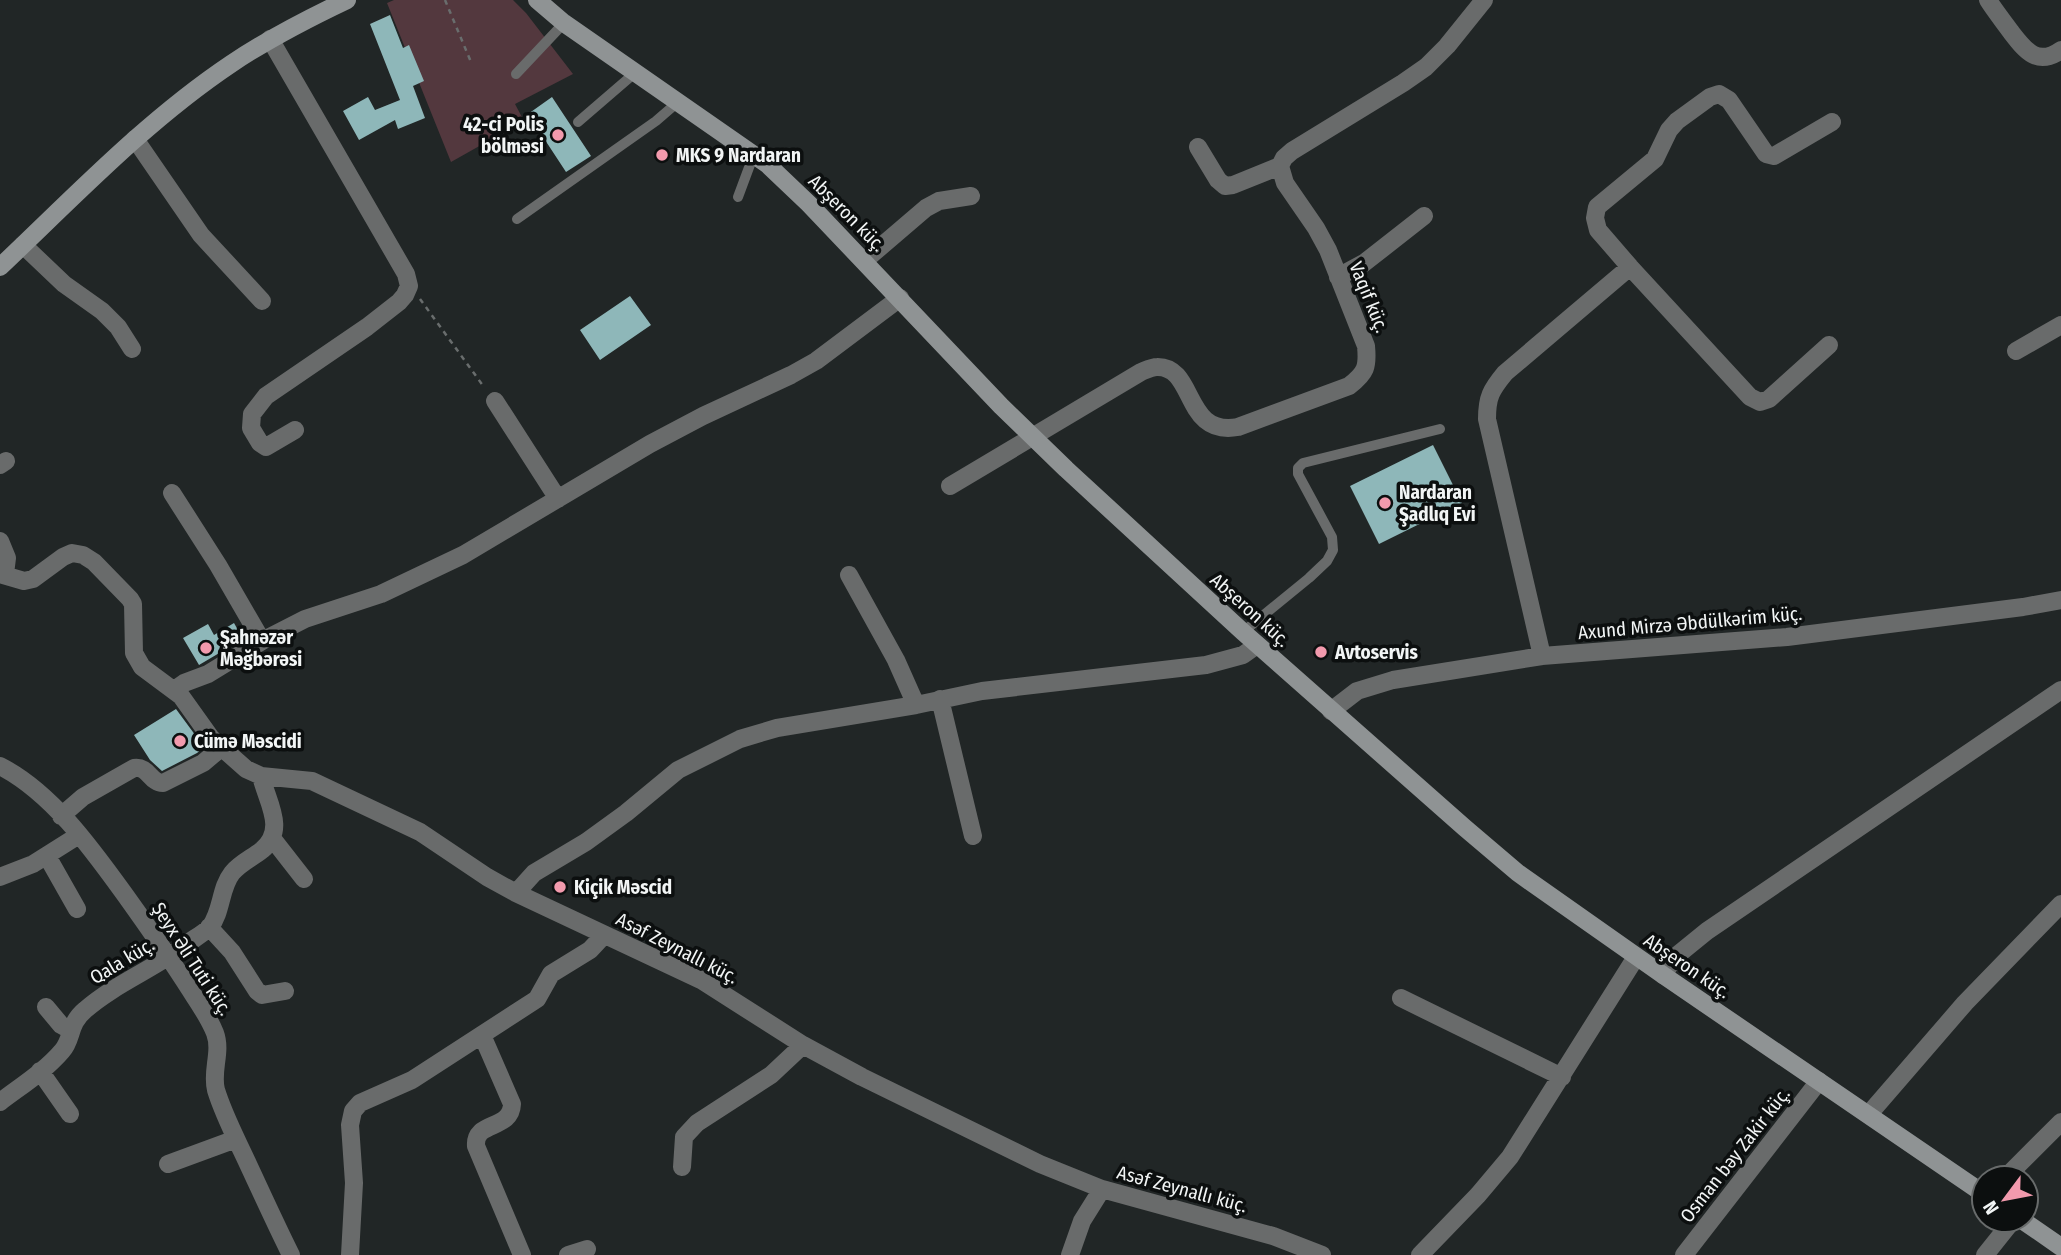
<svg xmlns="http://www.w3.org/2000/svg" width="2061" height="1255" font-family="'Fira Sans Condensed',sans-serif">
  <rect width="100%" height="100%" fill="#212626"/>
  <path fill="#53383e" d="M394 0H513L526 13 573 74 515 104 524 121 451 162 387 3Z"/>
  <path fill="#8eb7b9" d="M390 15 403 48 409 45 424 81 413 86 425 118 398 129 395 120 359 140 343 111 368 97 375 110 400 100 370 24Z
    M552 97 591 156 566 172 528 114Z
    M630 296 651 325 600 360 580 330Z
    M1433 445 1462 503 1379 544 1350 486Z
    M234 623 243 639 199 665 183 638 208 624 214 635Z
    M176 709 204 747 197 753 162 771 150 760 134 735Z"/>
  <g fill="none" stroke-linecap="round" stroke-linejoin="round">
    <path stroke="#696d6d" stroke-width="2.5" stroke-dasharray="5 5" stroke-linecap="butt" d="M445 0 471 62
      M420 299 484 387"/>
    <path stroke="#696b6b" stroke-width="10" d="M516 74 564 23
      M578 122 636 72
      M738 197 754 154
      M517 219 656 121 678 102
      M1243 632 1309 578 1327 561 1333 550 1332 537 1298 474V468L1303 463 1440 429"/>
    <path stroke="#696b6b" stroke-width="18" d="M1988 0C1995 11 2003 21 2011 32 2025 50 2037 67 2061 50
      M270 39 406 274 409 286 405 295 399 302 367 327 266 396 252 414 251 428 260 443 266 447 295 430
      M135 139 201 235 262 301
      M1198 147 1218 180 1225 186 1233 185 1280 166
      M23 245 64 284 102 311 118 327 132 349
      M864 261 926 208 939 201 971 196
      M1338 277 1364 263 1424 216
      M1829 345 1769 399 1760 402 1750 397 1630 267 1598 230 1595 218 1597 207 1655 159 1669 130 1677 121 1710 97 1719 94 1729 100 1766 154 1774 156 1832 122
      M2016 351 2061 325
      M495 401 558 499
      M0 465 6 461
      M950 486 1141 372C1146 370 1152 367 1157 367 1196 366 1183 437 1238 427L1349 386C1366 373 1368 367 1366 346L1328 250 1316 228 1285 183 1280 166 1284 158 1292 151 1403 83 1426 67 1447 46 1484 0
      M172 493 218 565 262 641
      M0 541 7 558 5 574
      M0 574 24 581 33 579 63 557 72 553 83 555 94 562 130 599 133 604 134 653 142 667 181 696 211 738 246 769 261 776 312 781 420 832 487 877 516 893 701 980 803 1045 862 1077 1040 1164 1102 1189 1273 1236 1322 1255
      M849 575 896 660 916 705
      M1542 656 1487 419C1487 397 1491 390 1505 373L1630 267
      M174 690 184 683 208 674 262 641 305 619 381 594 463 555 650 444 703 416 791 375 816 361 900 298
      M940 699 973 836
      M1331 711 1357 691 1393 680 1542 656 1787 637 2023 607 2061 600
      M0 766C53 793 94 852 128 899 148 927 167 954 185 982 195 998 208 1015 215 1033 222 1052 211 1071 216 1090 224 1116 237 1140 248 1164 262 1194 276 1225 291 1255
      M61 816 83 797 134 768C149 766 150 783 163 783L203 763 221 748
      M272 838 304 879
      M47 856 77 909
      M0 877 33 864 79 835
      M516 893 534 873 586 842 626 813 678 770 740 739 777 728 916 705 982 691 1206 665 1243 655 1257 645
      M209 927 232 952 257 991 262 995 285 991
      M1663 975 1675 957 1707 931 2061 690
      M1401 998 1562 1077
      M46 1007 61 1025 70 1030
      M482 1035 512 1104C511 1131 474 1120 476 1146L522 1255
      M40 1071 70 1114
      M0 1102C21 1086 45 1071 62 1051 73 1039 68 1024 85 1010 116 983 156 968 188 943 195 938 204 933 210 927 222 912 220 888 232 873 240 863 252 858 262 850 287 829 267 802 261 776
      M1869 1114 1965 1003 2061 904
      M168 1164 236 1139
      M682 1167 684 1137 697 1123 771 1075 803 1045
      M2005 1178 2061 1122
      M350 1255 354 1183 350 1125 353 1111 360 1103 412 1080 537 999 551 974 590 950 604 935
      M568 1255 587 1249
      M1070 1255 1082 1221 1102 1189
      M1420 1255 1478 1195 1510 1157 1636 957
      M1684 1255 1819 1081
      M1985 1255 2013 1220"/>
    <path stroke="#8f9394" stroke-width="18" d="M537 0 564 23 767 164 809 204 1001 406 1066 469 1243 632 1465 828 1518 873 1663 975 1984 1194
      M0 267C74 197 146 121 231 64 268 39 307 19 347 0
      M2022 1220 2061 1247"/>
  </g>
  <g fill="#f29aad" stroke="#0c0f0f" stroke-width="2.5">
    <circle cx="558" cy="135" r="7"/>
    <circle cx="662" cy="155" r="7"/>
    <circle cx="1385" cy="503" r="7"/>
    <circle cx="206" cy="648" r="7"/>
    <circle cx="1321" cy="652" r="7"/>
    <circle cx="180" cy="741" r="7"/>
    <circle cx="560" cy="887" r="7"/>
  </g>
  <g text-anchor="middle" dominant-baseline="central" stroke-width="7" stroke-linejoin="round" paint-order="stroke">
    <g font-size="19" font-weight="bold" fill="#f2f5f5" stroke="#0c0f0f" text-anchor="start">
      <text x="544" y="124" text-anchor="end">42-ci Polis<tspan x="544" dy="22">bölməsi</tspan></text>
      <text x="676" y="155">MKS 9 Nardaran</text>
      <text x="1399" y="492">Nardaran<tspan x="1399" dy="22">Şadlıq Evi</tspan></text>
      <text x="220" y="637">Şahnəzər<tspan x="220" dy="22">Məğbərəsi</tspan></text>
      <text x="1335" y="652">Avtoservis</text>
      <text x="194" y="741">Cümə Məscidi</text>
      <text x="574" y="887">Kiçik Məscid</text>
    </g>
    <g font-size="19" fill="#f2f5f5" stroke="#0c0f0f">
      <text transform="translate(847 213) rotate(45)">Abşeron küç.</text>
      <text transform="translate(1369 297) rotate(68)">Vaqif küç.</text>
      <text transform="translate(1250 610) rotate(42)">Abşeron küç.</text>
      <text transform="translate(1690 623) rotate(-5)">Axund Mirzə Əbdülkərim küç.</text>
      <text transform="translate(677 948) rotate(27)">Asəf Zeynallı küç.</text>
      <text transform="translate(192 959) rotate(57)">Şeyx Əli Tuti küç.</text>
      <text transform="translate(122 961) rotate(-31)">Qala küç.</text>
      <text transform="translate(1687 966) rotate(34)">Abşeron küç.</text>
      <text transform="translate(1735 1155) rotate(-52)">Osman bəy Zakir küç.</text>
      <text transform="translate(1182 1189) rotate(15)">Asəf Zeynallı küç.</text>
    </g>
  </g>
  <g transform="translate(2005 1199) rotate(238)"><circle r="33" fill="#0c0f0f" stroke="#686b6b" stroke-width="2"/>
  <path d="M0-5L12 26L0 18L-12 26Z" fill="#f29aad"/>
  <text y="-10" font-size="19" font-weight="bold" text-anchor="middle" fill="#f2f5f5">N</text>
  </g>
</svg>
